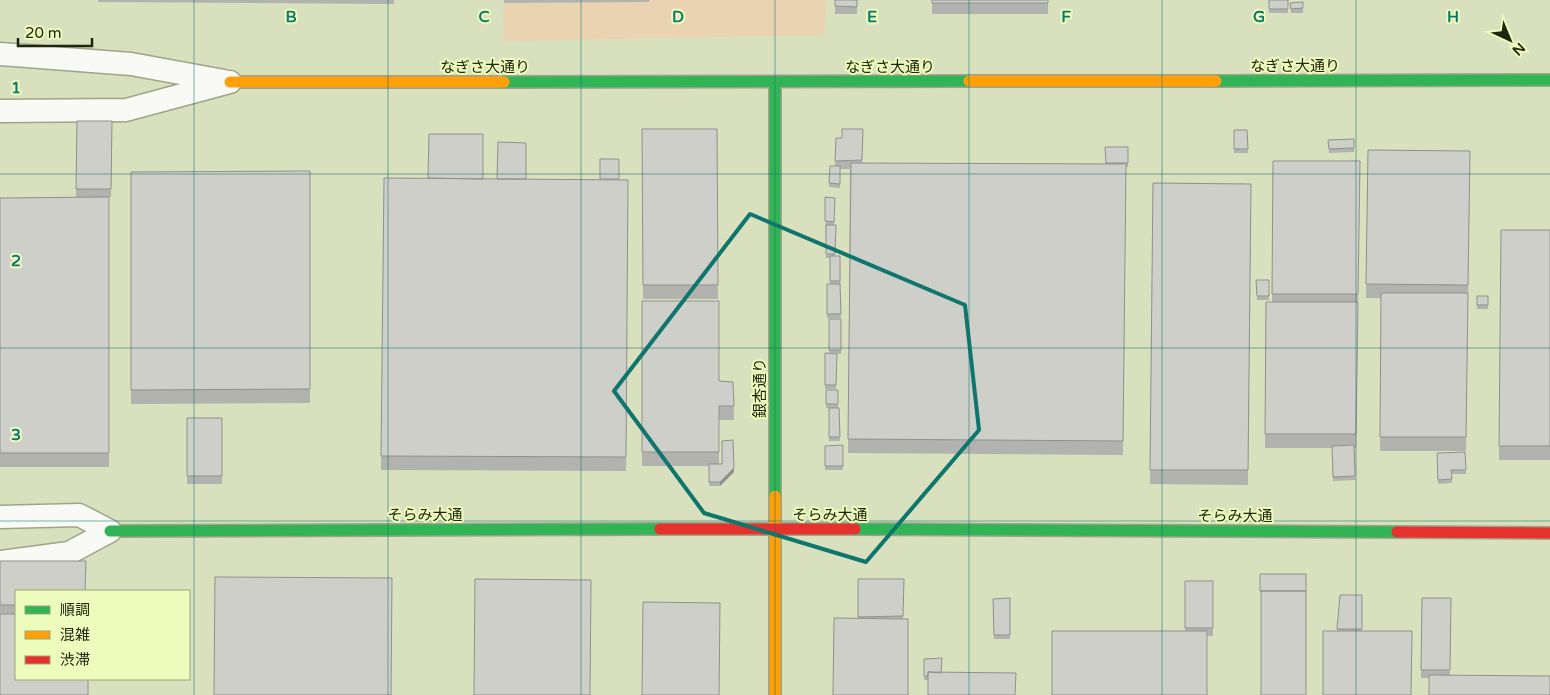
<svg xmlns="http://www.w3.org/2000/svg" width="1550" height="695" font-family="'Varela Round','Noto Sans JP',sans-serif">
  <rect width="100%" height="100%" fill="#d8e0bd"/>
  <path fill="#ead3b0" d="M649 0H827L824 35 503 41 504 3 648 2Z"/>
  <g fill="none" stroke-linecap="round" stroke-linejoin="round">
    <g stroke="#9ea488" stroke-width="25">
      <path id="street" d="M0 54 131 64 224 81
        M0 111 126 110 230 82
        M0 517 79 515 110 531
        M0 562 69 553 110 531"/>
    </g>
    <g stroke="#9ea488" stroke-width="14">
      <path id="fast" d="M1216 81 1550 80
        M504 82 969 81
        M775 82V496
        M855 529 1397 532
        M110 531 660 529"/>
    </g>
    <g stroke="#9ea488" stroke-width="14">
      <path id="slow" d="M969 81H1216
        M230 82H504
        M775 496V695"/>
    </g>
    <g stroke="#9ea488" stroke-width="14">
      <path id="jam" d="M660 529H855
        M1397 532 1550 533"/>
    </g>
    <use href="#street" stroke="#f9faf5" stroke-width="22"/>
    <use href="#fast" stroke="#30b455" stroke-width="11"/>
    <use href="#slow" stroke="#ff9f0a" stroke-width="11"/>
    <use href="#jam" stroke="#e5322d" stroke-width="11"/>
  </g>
  <path fill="#b2b2ae" d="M98 0H394V4L98 2Z
    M504 0H649V2L504 3Z
    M835 0H857V14H835Z
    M932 0H1048V14H932Z
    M1269 0H1288V13H1269Z
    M1303 2V13H1291L1290 3Z
    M77 121H112L111 197H109V467H0V198L76 197Z
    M642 129H717L718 299H643Z
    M863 129 862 163 1106 164 1105 147H1128V167H1126L1123 455 848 453 850 169H840V188L829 187 830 166H835L836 138H842Z
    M1234 130H1247L1248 153H1234Z
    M1354 139V152L1329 153 1328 140Z
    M1368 150 1470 151 1466 451H1380L1381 298H1366Z
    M1273 161H1360L1356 448H1354L1355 480 1333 481 1332 448H1265L1266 302H1272Z
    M310 171V403L131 404V172Z
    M384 178 628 180 626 471 381 470Z
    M1153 183 1251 184 1248 485 1150 484Z
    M825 197 835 198 834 225H836L835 256H840L841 318H827V284H830V258H826Z
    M1501 230H1550V460H1499Z
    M1256 280H1269V300H1257Z
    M1477 296H1488V309H1477Z
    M642 301 719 381 733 382 734 420H719V464L734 472 720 486H709V466H642Z
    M829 319H841V354H833H837L836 389H825V353H829Z
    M826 390H838V408H839L840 441H829V408H826Z
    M187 418H222V484H187Z
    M843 445V470H825V446Z
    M1437 453 1466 470V474H1452V483L1438 484Z
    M0 561 16 591V679L0 695Z
    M858 579H904L903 619 858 618Z
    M1185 581H1213V636H1207L1185 631Z
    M1340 595H1362V631H1337Z
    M1010 598V639H994L993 599Z
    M1422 598H1451L1450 676 1429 678H1421Z
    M942 658 928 680H924V659Z"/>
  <path fill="#91918d" d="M734 468V472L720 486V482Z"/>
  <path fill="#cfcfca" stroke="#91918d" d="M835 0H857V7L835 6Z
    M932 0H1048V3H932Z
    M1269 0H1288V9H1269Z
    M1303 2V8L1291 9 1290 3Z
    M77 121H112L111 189H76Z
    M642 129H717L718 285H643Z
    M842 129H863L862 160 835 161 836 138H842Z
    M1234 130H1247L1248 149H1234Z
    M429 134H483V179L428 178Z
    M1354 139V148L1329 149 1328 140Z
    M498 142 526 143V179H497Z
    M1105 147H1128V163H1106Z
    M1368 150 1470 151 1468 285 1366 284Z
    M600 159H619V179H600Z
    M1273 161H1360L1358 294H1272Z
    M851 163 1126 164 1123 441 848 439Z
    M830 166H840V184L829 183Z
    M310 171V389L131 390V172Z
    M384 178 628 180 626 457 381 456Z
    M1153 183 1251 184 1248 470H1150Z
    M109 197V453H0V198Z
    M825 197 835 198 834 222 825 221Z
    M826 225H836L835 254H826Z
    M1501 230H1550V446H1499Z
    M830 256H840V281H830Z
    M1256 280H1269V296H1257Z
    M827 284H840L841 314H827Z
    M1381 293H1468L1466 437H1380Z
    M1477 296H1488V305H1477Z
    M642 301H719V381L733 382 734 406H719V452H642Z
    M1266 302H1358L1356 434H1265Z
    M829 319H841V350H829Z
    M825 353 837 354 836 385H825Z
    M826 390H838V404H826Z
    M829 408H839L840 437H829Z
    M187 418H222V476H187Z
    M733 440 734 468 720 482H709V464H722V441Z
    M843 445V466H825V446Z
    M1354 445 1355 476 1333 477 1332 446Z
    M1465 452 1466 470H1451L1452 479 1438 480 1437 453Z
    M0 561H86L85 591H16V605H0Z
    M1260 574H1306V591H1260Z
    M215 577 392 578 391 695H214Z
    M475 579 591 580 590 695H474Z
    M858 579H904L903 616 858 617Z
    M1185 581H1213V628H1185Z
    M1261 591H1306V695H1261Z
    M1340 595H1362V629H1337Z
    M1010 598V635H994L993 599Z
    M1422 598H1451L1450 670H1421Z
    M643 602 720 603 719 695H642Z
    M0 614H16V679H88V695H0Z
    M834 618 908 619V695H833Z
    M1052 631H1207V695H1052Z
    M1323 631H1412L1411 695H1323Z
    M942 658 941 673 928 672V676H924V659Z
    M928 672 1016 673 1015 695H928Z
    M1429 675 1550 676V695H1429Z"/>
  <path fill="none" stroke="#0f766e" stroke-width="4" stroke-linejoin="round" d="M750 214 965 305 979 430 866 562 704 513 614 391Z"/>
  <path fill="none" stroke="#0f766e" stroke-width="1" stroke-opacity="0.55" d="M194 0V695M388 0V695M581 0V695M775 0V695M969 0V695M1162 0V695M1356 0V695M0 174H1550M0 348H1550M0 521H1550"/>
  <g text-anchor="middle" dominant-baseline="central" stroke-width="4" stroke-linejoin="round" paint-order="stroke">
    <g font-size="15" fill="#21250d" stroke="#edfbbc">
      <text x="1295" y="66">なぎさ大通り</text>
      <text x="485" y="67">なぎさ大通り</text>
      <text x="890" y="67">なぎさ大通り</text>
      <text transform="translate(760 388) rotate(-90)">銀杏通り</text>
      <text x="425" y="515">そらみ大通</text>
      <text x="830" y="515">そらみ大通</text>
      <text x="1235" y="516">そらみ大通</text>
    </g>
  </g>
  <g font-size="16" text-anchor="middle" font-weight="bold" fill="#0f766e" stroke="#edfbbc" stroke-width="4" stroke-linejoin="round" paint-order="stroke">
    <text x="291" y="22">B</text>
    <text x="484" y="22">C</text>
    <text x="678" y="22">D</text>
    <text x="872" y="22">E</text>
    <text x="1066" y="22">F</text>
    <text x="1259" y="22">G</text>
    <text x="1453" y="22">H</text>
    <text x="16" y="93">1</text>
    <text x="16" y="266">2</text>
    <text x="16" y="440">3</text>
  </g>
  <rect x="15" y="590" width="175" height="90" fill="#edfbbc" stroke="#9ba576"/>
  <rect x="25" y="606" width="25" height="8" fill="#30b455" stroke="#9ba576"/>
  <text x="60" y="615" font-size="15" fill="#21250d">順調</text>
  <rect x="25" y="631" width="25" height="8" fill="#ff9f0a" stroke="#9ba576"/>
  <text x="60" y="640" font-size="15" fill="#21250d">混雑</text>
  <rect x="25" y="656" width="25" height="8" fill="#e5322d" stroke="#9ba576"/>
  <text x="60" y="665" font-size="15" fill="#21250d">渋滞</text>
  <g transform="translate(1510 40) rotate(136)" stroke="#edfbbc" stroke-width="4" paint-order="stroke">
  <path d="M0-4L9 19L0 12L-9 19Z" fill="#21250d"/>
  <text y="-8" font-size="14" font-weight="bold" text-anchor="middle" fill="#21250d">N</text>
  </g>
  <path d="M18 38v8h74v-8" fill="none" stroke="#21250d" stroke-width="2.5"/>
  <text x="25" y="38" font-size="15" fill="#21250d" stroke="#edfbbc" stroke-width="4" paint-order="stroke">20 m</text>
</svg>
